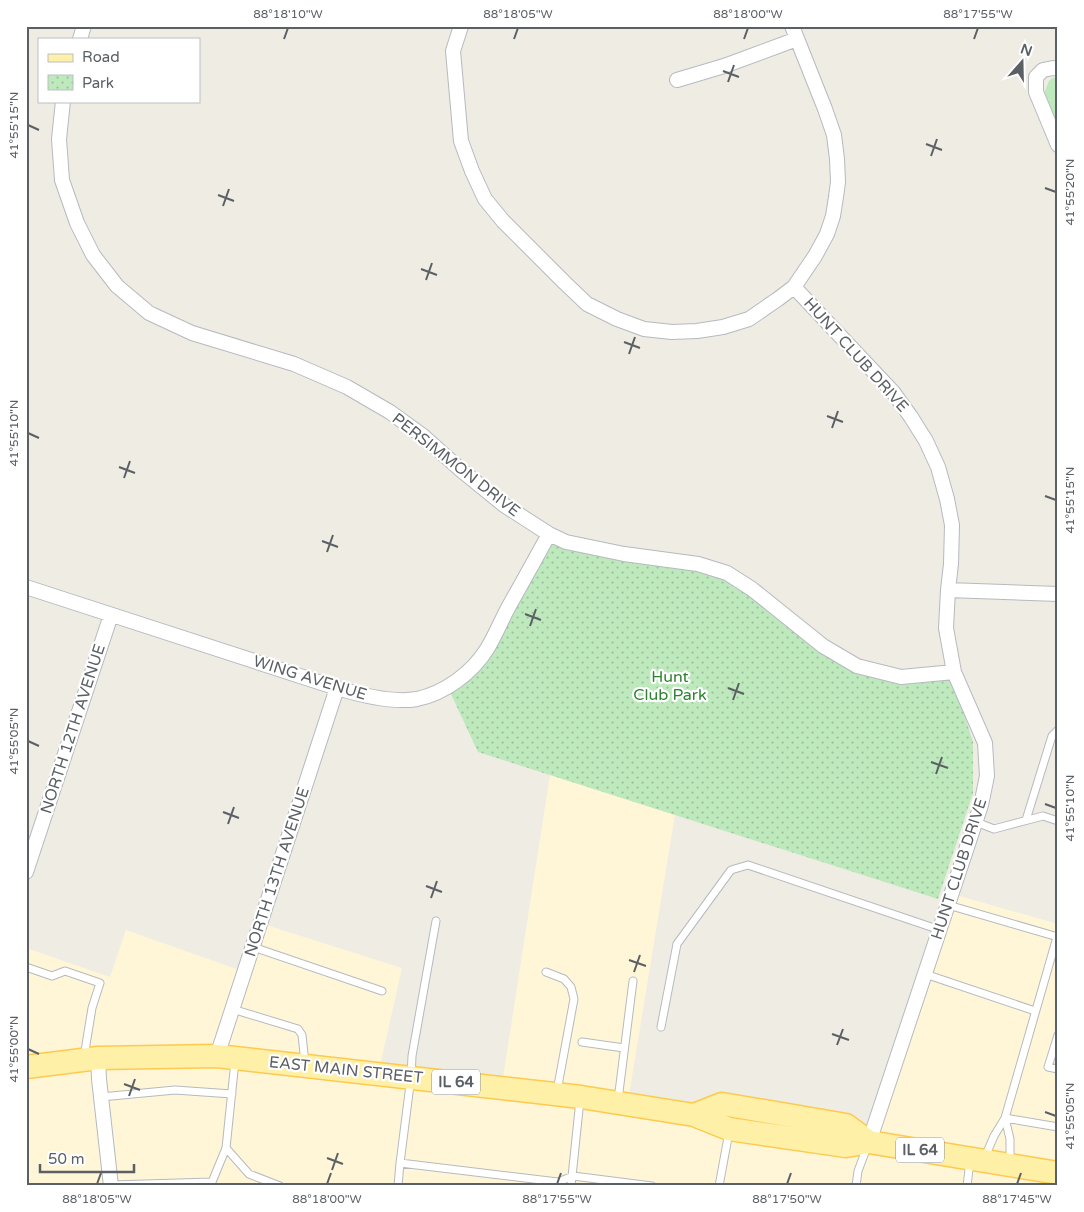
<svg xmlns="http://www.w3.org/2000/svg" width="1084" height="1212" font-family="'Varela Round',sans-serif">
  <defs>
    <pattern id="park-dots" width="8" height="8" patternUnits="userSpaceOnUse" patternTransform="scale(1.25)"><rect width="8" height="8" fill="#bee9bd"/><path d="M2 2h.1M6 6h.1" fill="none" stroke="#9dc09d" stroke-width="1.8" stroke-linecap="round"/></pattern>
  </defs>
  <rect width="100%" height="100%" fill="#efece3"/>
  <path fill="#fff6d8" d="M550 775 675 815 628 1101 502 1084Z
    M956 895 1058 924V1168L876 1139Z
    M263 924 402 968 379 1070 221 1053Z
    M126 930 242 971 214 1053 26 1063V948L110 977Z
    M216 1061 373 1077 843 1131 840 1151 1058 1182V1186H116L102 1070Z
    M93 1069 107 1186H26V1076Z"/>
  <path fill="#bee9bd" d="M1052 78H1058V126L1044 93 1049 81Z"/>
  <path fill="url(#park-dots)" d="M550 542 692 568 727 578 857 666 952 676 973 742V793L938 899 478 752 450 692 473 675Z"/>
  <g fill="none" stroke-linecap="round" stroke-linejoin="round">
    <g stroke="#b6babf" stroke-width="9">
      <path id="lane" d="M1026 820 1052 736 1058 730
        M976 822 994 829 1043 816 1058 821
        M948 905 1058 937
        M253 947 382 991
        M26 967 52 976 65 971 100 983 92 1008 84 1057
        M546 972 564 979 571 987 574 999 557 1091
        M925 974 1035 1011
        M232 1009 298 1029 302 1035 305 1063
        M661 1027 677 944 731 870 748 865 940 930
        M1058 1035 1048 1067 1058 1069
        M582 1042 624 1048
        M101 1097 175 1090 232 1094
        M618 1100 633 981
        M1005 1118 1058 1127
        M1005 1118 1010 1139V1162
        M226 1148 249 1174 280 1186
        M985 1157 994 1136 1005 1118 1057 937
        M400 1163 411 1077 412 1056 436 921
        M111 1185 212 1182 226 1148 235 1061
        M398 1186 400 1163 558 1182 573 1176 652 1186
        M571 1186 580 1100
        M719 1186 729 1132
        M856 1186 858 1171 867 1147
        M967 1186 970 1161"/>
    </g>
    <g stroke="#b6babf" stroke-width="16">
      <path id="street" d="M461 26 453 51 461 141 472 171 485 199 503 221 565 283 587 304 617 319 644 329 672 332 697 331 723 327 749 319 778 299 794 287 815 256 827 234 833 216 836 197 838 182 837 159 834 135 825 109 792 26
        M80 39 84 26
        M1058 69 1053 68 1043 70 1036 77V92L1058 145
        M677 80 724 66 797 39
        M63 101 59 139 62 180 77 223 93 255 117 286 149 313 192 333 294 364 347 387 390 412 423 436 461 470 504 505 549 534 566 542 624 554 698 564 727 573 752 589 823 646 857 666 901 677 954 672
        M794 287 893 392 911 417 926 441 938 467 947 499 952 525 951 564 948 590 946 628 954 672 985 743 987 776 981 805 869 1142
        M26 587 337 688C360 695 394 703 417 699 445 693 472 673 487 649 495 636 501 621 508 608 522 583 536 558 549 534
        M948 590 1058 594
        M26 872 111 615
        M217 1056 337 688
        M98 1058 99 1079 111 1186"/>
    </g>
    <g stroke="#fdca4e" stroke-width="25">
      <path id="primary" d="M26 1067 98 1058 217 1056 581 1097 694 1115 729 1129 846 1146 869 1142 1058 1173
        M694 1115 722 1104 846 1125 869 1142"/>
    </g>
    <use href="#lane" stroke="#fff" stroke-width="7"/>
    <use href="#street" stroke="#fff" stroke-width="14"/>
    <use href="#primary" stroke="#fff0a8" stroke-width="22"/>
  </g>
  <path fill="none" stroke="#5b6065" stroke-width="2" d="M284 39 288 28M514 39 518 28M744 39 748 28M974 39 978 28M723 71 739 77M728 82 734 65M28 125 39 130M926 144 942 150M931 156 937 139M1045 188 1056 192M218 195 234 201M223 206 229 189M421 269 437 275M426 280 432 263M624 342 640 348M629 354 635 337M827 416 843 422M832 428 838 411M28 433 39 438M119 467 135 473M124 478 130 461M1045 496 1056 500M322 541 338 547M327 552 333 535M525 614 541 620M530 626 536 609M728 688 744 694M733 700 739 683M28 741 39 746M931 762 948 768M936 774 942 757M1045 804 1056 808M223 812 239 818M228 824 234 807M426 886 442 892M431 898 437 881M629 960 646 966M634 972 640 955M832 1034 849 1040M837 1045 843 1029M28 1049 39 1054M124 1084 140 1090M129 1096 135 1079M1045 1112 1056 1116M327 1158 343 1164M332 1170 338 1153M97 1184 101 1173M327 1184 331 1173M557 1184 561 1173M787 1184 791 1173M1017 1184 1021 1173"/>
  <g text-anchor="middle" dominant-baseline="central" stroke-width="4.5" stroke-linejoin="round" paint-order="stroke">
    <g fill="#fff" stroke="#8c9093" stroke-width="1">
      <rect x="432" y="1069.5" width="48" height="25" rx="4"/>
      <rect x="896" y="1137.5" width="48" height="25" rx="4"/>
    </g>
    <g font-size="15" font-weight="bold" fill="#5b6065">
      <text x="456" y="1082">IL 64</text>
      <text x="920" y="1150">IL 64</text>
    </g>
    <g font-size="16" fill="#5b6065" stroke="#fff">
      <text transform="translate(856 355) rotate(48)">HUNT CLUB DRIVE</text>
      <text transform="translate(456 465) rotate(38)">PERSIMMON DRIVE</text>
      <text transform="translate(310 678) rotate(17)">WING AVENUE</text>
      <text transform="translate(73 729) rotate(-72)">NORTH 12TH AVENUE</text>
      <text transform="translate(959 869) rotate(-72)">HUNT CLUB DRIVE</text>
      <text transform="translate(277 872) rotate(-72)">NORTH 13TH AVENUE</text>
      <text transform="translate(346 1070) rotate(6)">EAST MAIN STREET</text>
    </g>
    <g font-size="16" fill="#2d8330" stroke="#fff">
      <text x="670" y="677">Hunt<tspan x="670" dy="18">Club Park</tspan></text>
    </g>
  </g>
  <rect width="1084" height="1212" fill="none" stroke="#ffffff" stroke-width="55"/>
  <rect x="38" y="38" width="162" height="65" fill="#ffffff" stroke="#bdbfc1"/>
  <rect x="48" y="54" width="25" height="8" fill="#fff0a8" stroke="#bdbfc1"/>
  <text x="82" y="62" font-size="15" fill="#5b6065">Road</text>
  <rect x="48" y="75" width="25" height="15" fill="url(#park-dots)" stroke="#bdbfc1"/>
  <text x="82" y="88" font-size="15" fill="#5b6065">Park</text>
  <g transform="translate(1022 62) rotate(20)" stroke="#ffffff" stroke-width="4" paint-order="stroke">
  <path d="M0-4L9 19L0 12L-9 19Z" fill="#5b6065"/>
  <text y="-8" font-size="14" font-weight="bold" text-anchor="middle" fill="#5b6065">N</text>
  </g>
  <path d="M40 1164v8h94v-8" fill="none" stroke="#5b6065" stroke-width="2.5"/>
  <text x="48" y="1164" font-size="15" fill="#5b6065" stroke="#ffffff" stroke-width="4" paint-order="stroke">50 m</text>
  <rect x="28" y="28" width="1028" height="1156" fill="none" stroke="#5b6065" stroke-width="2"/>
  <g font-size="12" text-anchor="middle" fill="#5b6065">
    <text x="288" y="18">88°18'10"W</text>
    <text x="518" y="18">88°18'05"W</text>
    <text x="748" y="18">88°18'00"W</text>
    <text x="978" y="18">88°17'55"W</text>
    <text transform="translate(14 125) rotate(-90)" y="4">41°55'15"N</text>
    <text transform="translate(1070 192) rotate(-90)" y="4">41°55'20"N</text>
    <text transform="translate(14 433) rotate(-90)" y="4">41°55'10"N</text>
    <text transform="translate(1070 500) rotate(-90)" y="4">41°55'15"N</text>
    <text transform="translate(14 741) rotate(-90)" y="4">41°55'05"N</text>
    <text transform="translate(1070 808) rotate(-90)" y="4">41°55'10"N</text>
    <text transform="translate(14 1049) rotate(-90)" y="4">41°55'00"N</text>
    <text transform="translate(1070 1116) rotate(-90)" y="4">41°55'05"N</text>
    <text x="97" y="1203">88°18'05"W</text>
    <text x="327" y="1203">88°18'00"W</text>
    <text x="557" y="1203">88°17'55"W</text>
    <text x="787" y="1203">88°17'50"W</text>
    <text x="1017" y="1203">88°17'45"W</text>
  </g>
</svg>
